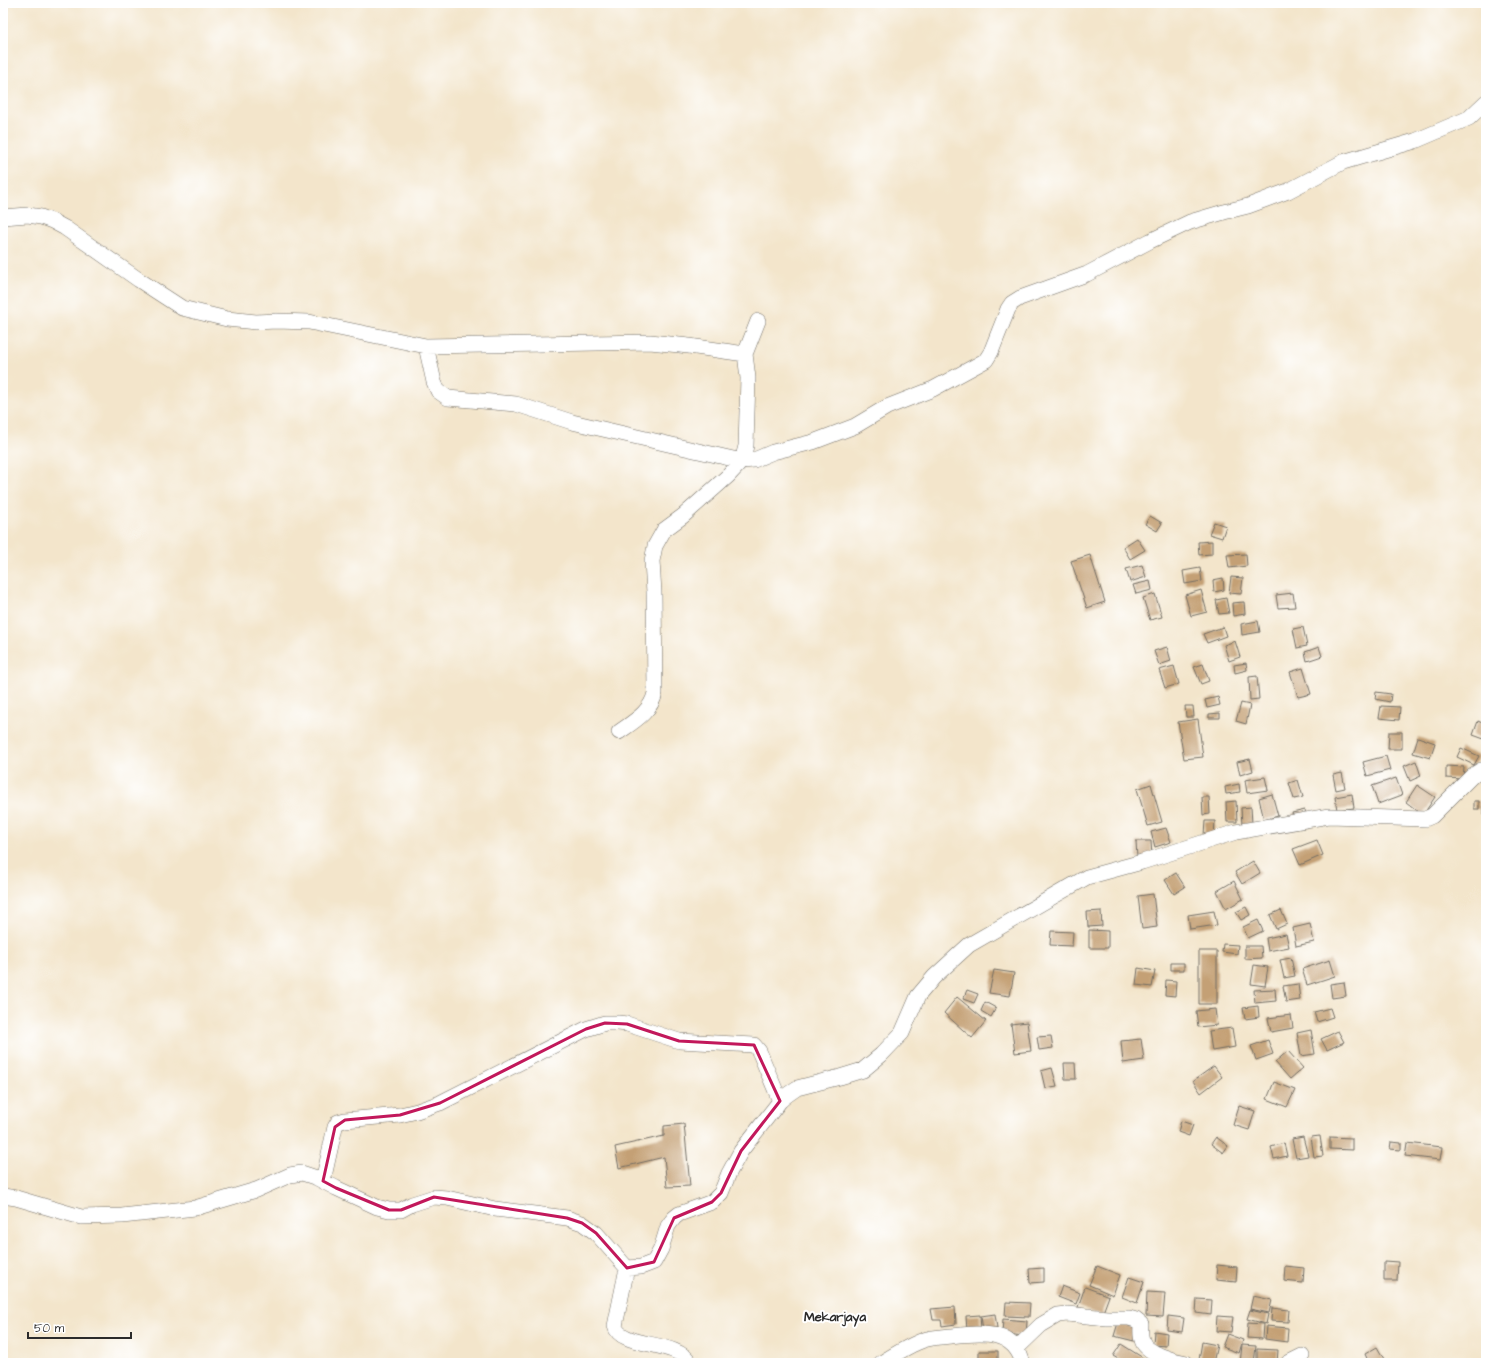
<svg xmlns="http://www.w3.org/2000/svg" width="1489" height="1366" font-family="'Architects Daughter',sans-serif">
  <rect width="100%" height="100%" fill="#fff"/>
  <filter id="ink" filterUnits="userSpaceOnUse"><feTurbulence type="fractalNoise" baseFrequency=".025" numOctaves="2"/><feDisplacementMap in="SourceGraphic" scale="8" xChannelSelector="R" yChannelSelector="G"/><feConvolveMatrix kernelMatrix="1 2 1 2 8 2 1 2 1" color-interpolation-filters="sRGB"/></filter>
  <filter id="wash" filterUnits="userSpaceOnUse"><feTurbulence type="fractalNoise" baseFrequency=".012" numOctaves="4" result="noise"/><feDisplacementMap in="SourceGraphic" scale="16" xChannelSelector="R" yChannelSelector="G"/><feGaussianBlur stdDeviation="0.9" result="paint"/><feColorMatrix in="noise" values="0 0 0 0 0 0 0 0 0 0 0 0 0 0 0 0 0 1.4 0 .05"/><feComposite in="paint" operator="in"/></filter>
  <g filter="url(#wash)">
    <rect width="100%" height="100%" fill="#f3e5cb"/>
    <g id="blocks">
      <path fill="#c4a075" d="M1150 516 1162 523 1157 531 1145 524Z
        M1214 522 1226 526 1222 538 1209 534Z
        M1137 538 1145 550 1130 559 1123 547Z
        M1212 541V554L1199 555 1198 542Z
        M1246 554 1247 566 1229 568 1227 555Z
        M1090 555 1105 602 1087 608 1071 561Z
        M1142 565 1146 577 1130 582 1126 569Z
        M1200 568 1202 581 1185 584 1183 571Z
        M1231 577 1243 578 1241 594 1229 593Z
        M1223 578 1224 590 1214 592 1213 580Z
        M1150 581 1152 590 1136 594 1133 585Z
        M1201 590 1207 612 1191 616 1185 595Z
        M1293 593 1295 607 1278 608 1276 595Z
        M1155 594 1162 617 1150 620 1143 598Z
        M1226 598 1229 613 1219 614 1216 600Z
        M1244 602 1245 614 1233 616 1232 603Z
        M1258 621 1260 632 1242 635 1241 624Z
        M1223 627 1226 636 1207 643 1203 634Z
        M1303 627 1307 646 1297 648 1293 629Z
        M1235 641 1240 657 1229 661 1224 645Z
        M1167 647 1171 661 1159 665 1154 651Z
        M1319 647 1322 656 1307 661 1305 652Z
        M1246 663 1247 670 1235 673 1234 665Z
        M1203 664 1209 681 1201 684 1194 667Z
        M1174 666 1179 684 1165 688 1159 670Z
        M1303 668 1311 694 1298 697 1290 672Z
        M1257 676 1259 699 1250 700 1249 677Z
        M1376 692 1391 694 1390 702 1375 699Z
        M1218 697 1220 705 1207 708 1205 700Z
        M1241 703 1250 705 1246 724 1236 721Z
        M1185 706H1193L1194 717H1186Z
        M1381 706 1400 707 1399 720 1379 718Z
        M1220 713V718H1209V714Z
        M1198 719 1203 757 1184 759 1178 722Z
        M1478 721 1486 725V734L1484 739 1473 735Z
        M1389 732H1402V749H1388Z
        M1418 737 1435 743 1430 758 1413 753Z
        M1461 748 1479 756 1474 765 1457 757Z
        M1386 756 1390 770 1367 776 1363 762Z
        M1250 759 1253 771 1240 775 1237 762Z
        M1416 761 1421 776 1410 781 1404 766Z
        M1446 766 1464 767 1463 779 1446 778Z
        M1342 773 1345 788 1336 790 1333 775Z
        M1265 777 1268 790 1247 793 1245 780Z
        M1396 778 1402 795 1378 804 1372 786Z
        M1298 780 1303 797 1294 799 1289 783Z
        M1151 784 1162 822 1148 826 1137 789Z
        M1239 784 1240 792 1226 794 1225 787Z
        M1417 785 1435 797 1423 815 1406 802Z
        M1272 794 1278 816 1264 820 1259 798Z
        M1352 794 1354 808 1337 810 1335 797Z
        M1202 797H1209L1210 814 1203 815Z
        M1236 801 1237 822H1227L1226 802Z
        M1474 801H1479V809H1474Z
        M1483 806H1486V814H1483Z
        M1251 807 1252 824 1242 825 1241 808Z
        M1305 810 1306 815 1294 819 1292 813Z
        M1205 821H1215L1214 836 1204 835Z
        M1166 828 1171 842 1155 847 1151 832Z
        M1317 840 1323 855 1300 865 1293 849Z
        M1136 841H1151L1152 857 1137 858Z
        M1253 861 1260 873 1242 884 1235 872Z
        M1176 873 1185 887 1174 894 1165 880Z
        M1234 881 1243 899 1226 909 1217 891Z
        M1153 894 1157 927 1142 929 1138 896Z
        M1246 907 1250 915 1241 920 1236 912Z
        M1281 910 1287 924 1276 929 1270 915Z
        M1101 911 1102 926 1088 927 1087 912Z
        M1214 911 1217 925 1190 929 1188 915Z
        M1258 920 1263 931 1248 938 1243 927Z
        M1310 924 1314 942 1296 946 1293 928Z
        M1089 930 1108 931V948H1089Z
        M1051 931 1073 932 1072 946 1050 945Z
        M1286 934 1289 947 1268 951 1266 938Z
        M1223 944 1238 945 1237 954 1222 952Z
        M1245 946H1261L1262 958 1245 959Z
        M1199 951H1217V1004H1199Z
        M1291 958 1295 976 1284 978 1280 960Z
        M1330 960 1335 976 1307 985 1302 969Z
        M1171 963H1184V970H1171Z
        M1254 965 1268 967 1265 986 1251 984Z
        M1138 968 1155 971 1152 987 1136 985Z
        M994 970 1014 973 1010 996 989 993Z
        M1166 980 1176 981 1175 996 1165 995Z
        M1344 982 1346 996 1332 998 1330 984Z
        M1298 984 1300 1000 1286 1002 1283 986Z
        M1275 989 1276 1001 1255 1003 1254 990Z
        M967 990 978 994 974 1003 963 999Z
        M957 997 986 1021 972 1038 944 1013Z
        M985 1002 996 1008 991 1017 981 1011Z
        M1258 1006 1259 1017 1245 1019 1243 1008Z
        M1330 1008 1333 1017 1317 1022 1314 1012Z
        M1215 1009 1217 1025 1198 1027 1196 1011Z
        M1291 1015 1293 1028 1271 1032 1268 1018Z
        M1027 1022 1031 1051 1015 1053 1011 1024Z
        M1232 1028 1235 1047 1212 1051 1209 1031Z
        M1311 1030 1315 1054 1301 1056 1297 1033Z
        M1338 1031 1344 1042 1327 1050 1321 1039Z
        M1051 1036 1053 1048 1039 1050 1037 1037Z
        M1141 1039 1144 1060 1123 1063 1121 1041Z
        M1268 1040 1273 1054 1256 1060 1251 1046Z
        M1288 1051 1303 1068 1290 1079 1275 1062Z
        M1064 1063H1075L1076 1079H1065Z
        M1214 1066 1222 1077 1201 1093 1193 1081Z
        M1052 1068 1057 1086 1045 1088 1041 1071Z
        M1274 1082 1295 1090 1287 1107 1267 1099Z
        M1239 1106 1255 1111 1249 1130 1233 1125Z
        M1181 1121 1193 1125 1189 1136 1178 1132Z
        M684 1124 690 1186 667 1187 664 1157 619 1168 615 1147 664 1136V1126Z
        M1320 1136 1323 1156 1314 1157 1311 1137Z
        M1216 1137 1228 1146 1223 1153 1211 1144Z
        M1303 1137 1308 1156 1296 1158 1292 1139Z
        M1330 1137 1352 1138V1150L1330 1149Z
        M1391 1142 1401 1143V1150L1390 1149Z
        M1284 1143 1287 1156 1274 1159 1271 1147Z
        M1407 1143 1442 1147 1440 1160 1405 1156Z
        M1384 1261 1398 1262 1397 1281H1384Z
        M1217 1265 1237 1267 1236 1282 1216 1280Z
        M1097 1266 1120 1275 1113 1295 1089 1285Z
        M1285 1266 1304 1268 1303 1283 1284 1281Z
        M1044 1268V1282L1030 1283 1029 1269Z
        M1129 1277 1144 1282 1137 1303 1122 1297Z
        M1062 1286 1080 1293 1076 1304 1058 1297Z
        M1085 1287 1109 1296 1102 1315 1078 1307Z
        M1147 1292 1165 1293 1163 1317 1146 1316Z
        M1253 1296 1272 1300 1269 1313 1250 1309Z
        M1197 1299 1212 1300 1211 1315 1196 1313Z
        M1006 1302 1030 1303 1029 1317 1005 1316Z
        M955 1307 956 1324 942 1326 941 1320H933L931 1309Z
        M1272 1308 1289 1310 1288 1322 1271 1321Z
        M1250 1310 1268 1314 1266 1324 1247 1319Z
        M995 1314 997 1328 983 1330 981 1316Z
        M980 1315 981 1330 967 1331 966 1316Z
        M1168 1316 1184 1318 1182 1332 1167 1330Z
        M1217 1316 1233 1317 1231 1332 1216 1331Z
        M1003 1319 1027 1321 1026 1336 1002 1334Z
        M1118 1323 1137 1328 1134 1341 1114 1336Z
        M1248 1323 1263 1324 1262 1339 1247 1338Z
        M1266 1326 1288 1328 1287 1342 1265 1339Z
        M1154 1331 1167 1333 1166 1346 1153 1345Z
        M1227 1334 1243 1340 1239 1353 1222 1347Z
        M1202 1342 1217 1345 1213 1363 1199 1360Z
        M1121 1344 1148 1361 1146 1363H1125L1113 1356Z
        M1242 1345 1256 1346 1254 1363H1240Z
        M1377 1347 1384 1359 1377 1363H1369L1365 1354Z
        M1257 1349 1278 1350 1277 1363H1257Z
        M979 1351H998V1363H979Z"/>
    </g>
  </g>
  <g filter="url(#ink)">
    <use href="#blocks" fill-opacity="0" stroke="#716c63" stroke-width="1"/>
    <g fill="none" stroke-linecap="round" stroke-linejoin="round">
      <g stroke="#716c63" stroke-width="16">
        <path id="street" d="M3 217 28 215 41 217 52 221 65 228 139 280 182 308 227 319 256 322 276 321 309 322 426 346 434 382 438 391 448 398 516 404 572 422 742 461 754 460 773 452 813 442 855 426 887 407 933 389 979 364 986 360 991 352 1008 309 1012 303 1020 298 1087 274 1150 241 1190 222 1224 212 1248 206 1288 191 1343 162 1415 141 1469 118 1486 102
          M426 346 650 342 689 346 745 354
          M619 732C633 722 651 712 655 693L654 592 652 561 655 546 664 530 683 516 728 476 742 461 746 446 748 378 745 354 758 321
          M323 1181 335 1127 338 1122 345 1120 400 1115 417 1111 440 1103 586 1029 605 1023H618L627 1024 679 1041 754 1045 759 1051 780 1101
          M3 1196 16 1198 81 1217 122 1216 195 1208 256 1190 290 1175 302 1173 317 1178 336 1188 377 1207 389 1210H401L412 1204 434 1197 447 1198 495 1209 567 1218 582 1223 596 1233 627 1268 641 1267 654 1262 661 1249 668 1226 674 1218 679 1214 712 1202 721 1193 729 1173 741 1151 780 1101 787 1095 797 1088 840 1077 863 1070 881 1055 902 1033 918 996 934 977 969 945 1087 877 1142 862 1236 832 1329 816 1425 819 1432 816 1473 775 1481 770 1486 769
          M627 1268 615 1326C620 1348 678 1340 690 1363
          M1017 1348 1041 1325 1058 1315 1067 1314 1107 1318H1129L1136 1320 1141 1324C1141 1329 1140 1335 1142 1340 1145 1353 1174 1361 1186 1363
          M881 1363C894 1355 909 1345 924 1340 932 1337 943 1337 951 1336 980 1333 1013 1328 1023 1363
          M1288 1363 1302 1356"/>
      </g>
      <use href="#street" stroke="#fff" stroke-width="15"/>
    </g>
  </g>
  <path fill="none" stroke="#c2185b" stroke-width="3" stroke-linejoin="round" d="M605 1023 627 1024 679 1041 754 1045 780 1101 741 1151 721 1193 712 1202 674 1218 654 1262 627 1268 596 1233 582 1223 567 1218 434 1197 401 1210H389L336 1188 323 1181 335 1127 345 1120 400 1115 440 1103 586 1029Z"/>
  <g text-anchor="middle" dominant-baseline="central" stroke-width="4" stroke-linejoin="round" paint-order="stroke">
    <g font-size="13" font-weight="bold" fill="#2b2b2b" stroke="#fff">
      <text x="835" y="1317">Mekarjaya</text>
    </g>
  </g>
  <rect width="1489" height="1366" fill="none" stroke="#fff" stroke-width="16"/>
  <path d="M28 1332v6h103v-6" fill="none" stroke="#2b2b2b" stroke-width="2"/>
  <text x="34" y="1332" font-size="12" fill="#2b2b2b" stroke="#ffffff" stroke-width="3" paint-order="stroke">50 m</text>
</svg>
